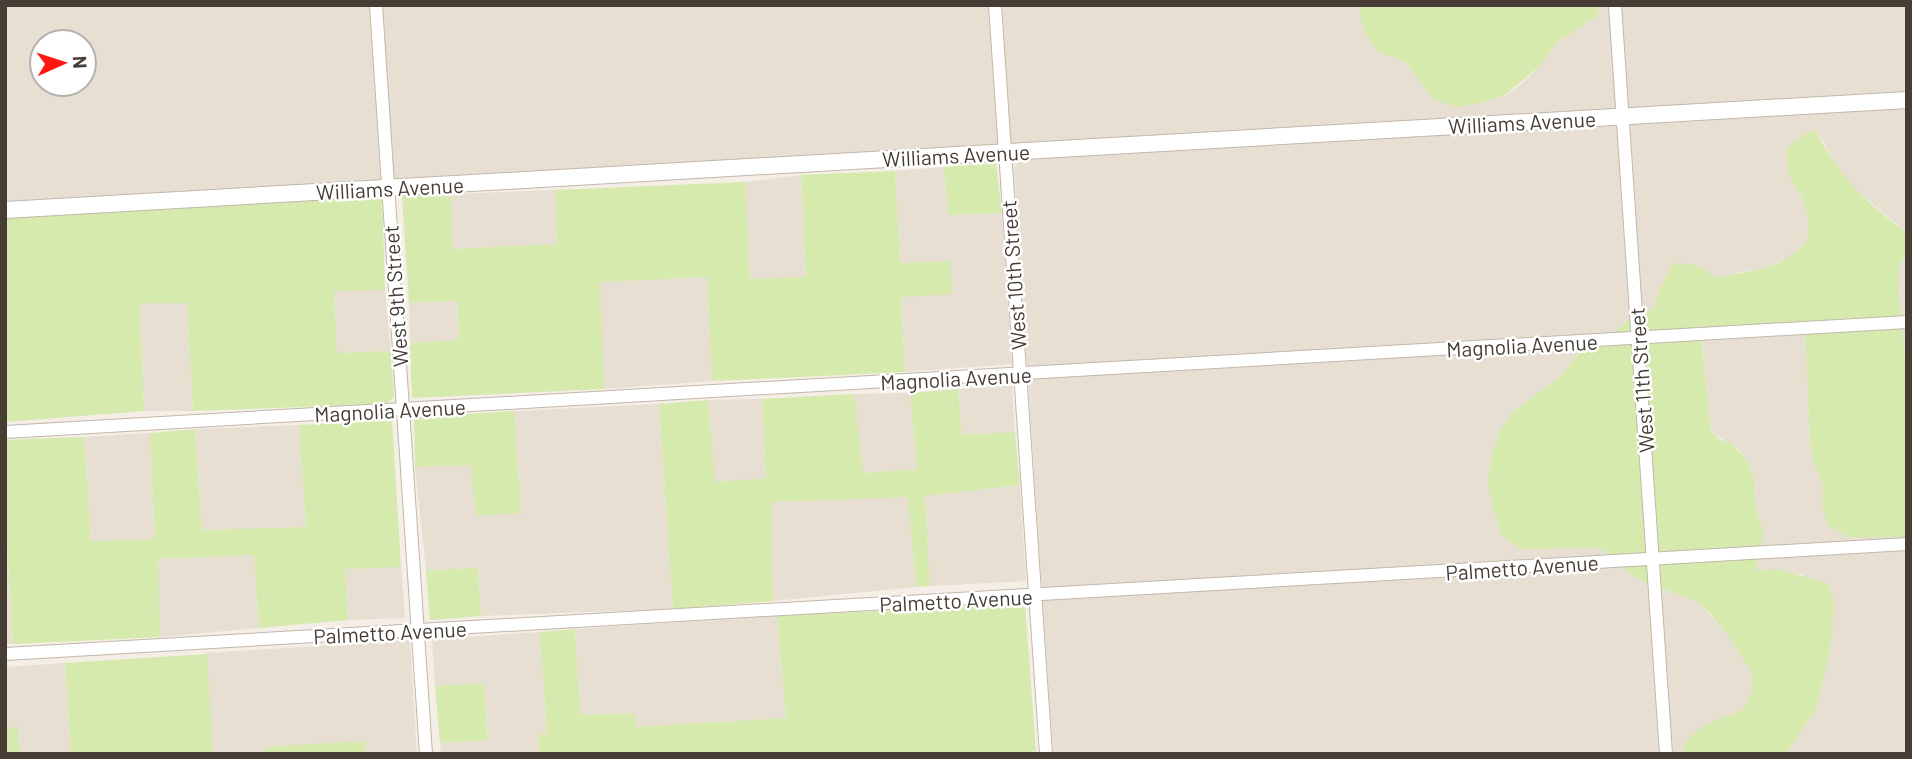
<svg xmlns="http://www.w3.org/2000/svg" width="1912" height="759" font-family="Barlow,sans-serif">
  <rect width="100%" height="100%" fill="#f4eee6"/>
  <path fill="#e8dfd3" fill-rule="evenodd" d="M5 5H1361L1360 14 1380 53 1403 60 1434 99 1481 103 1506 95 1525 81 1541 64 1556 43 1597 16 1599 5H1907V95L5 204ZM42 42H84V84H42Z
    M1907 106V233L1850 185 1835 165 1817 130 1788 174 1801 195 1808 218 1807 243 1787 258 1764 269 1740 272 1717 278 1696 265 1660 289 1654 309 1632 317 1599 344 1581 350 1560 377 1514 411 1520 549 1601 548 1664 590 1697 601 1728 635 1751 671 1752 691 1744 709 1723 719 1682 750V754H1053L1014 172V167L1022 158Z
    M944 167 948 215 1002 213 1012 364 905 372 901 296 950 261 900 263 895 171Z
    M801 175 806 277 749 279 745 182Z
    M555 190 557 244 452 249 450 194Z
    M1907 253V378L1898 290V268Z
    M707 277 712 381 604 389 599 282Z
    M334 290H385L391 351 337 353Z
    M457 301 459 340 410 343 409 303Z
    M187 302 193 411H144L140 303Z
    M1805 329 1810 444 1813 460 1823 485 1822 506 1849 537H1907V754H1786L1816 708 1822 683 1803 575 1780 571H1757L1754 478 1747 460 1738 449 1711 432 1701 335Z
    M1012 385 1015 432 962 435 958 389Z
    M910 393 917 469 862 473 854 394Z
    M762 399 766 479 714 482 708 400Z
    M659 404 673 609 481 616 478 568 426 570 415 467 471 465 521 513 514 411Z
    M299 425 306 527 202 530 195 429Z
    M150 433 155 539 91 541 84 437Z
    M1020 485 1026 581 930 586 925 496Z
    M908 496 916 587 773 601 770 502Z
    M5 513 13 644H5Z
    M254 555 259 628 160 637 157 559Z
    M401 567 405 618 348 620 345 569Z
    M777 616 786 718 636 727 633 713 580 715 575 629Z
    M540 632 547 734 538 735 539 754H441L440 743 488 739 484 683 435 686 432 639Z
    M410 640 417 754H366L365 741 265 748V754H213L206 653Z
    M65 663 71 754H19L18 728H5V667Z"/>
  <path fill="#d5eaac" d="M1361 5H1599L1597 16 1556 43 1542 64 1505 95 1481 103 1457 107 1434 99 1403 60 1380 53 1365 34 1360 14Z
    M1816 130C1837 176 1867 203 1907 233V253L1898 268V290L1907 378V537H1849L1829 526 1822 506 1823 485 1813 460 1810 444 1805 329 1701 336 1711 432 1721 440 1731 443 1747 460 1754 478 1755 506 1763 531 1761 551 1758 552 1757 571 1777 569 1829 584 1834 607 1829 657 1816 708 1786 754H1682C1686 727 1723 719 1744 709L1752 691 1751 671 1728 635 1711 615 1697 601 1648 584 1633 576 1601 548 1520 549 1501 534 1493 509 1488 483 1491 457 1499 432 1514 411 1560 377 1581 350 1599 344 1632 317 1654 309 1660 289 1673 263 1696 265 1717 278C1732 274 1747 272 1762 269 1779 265 1794 253 1807 243L1808 218 1801 195 1788 174 1786 149 1805 134Z
    M996 163 1002 213 948 215 944 167Z
    M895 171 900 263 950 261 952 294 901 297 905 372 712 381 707 277 600 282 604 389 412 398 410 343 459 340 457 301 409 303 402 196 450 194 453 249 557 244 555 190 745 182 750 279 806 277 801 175Z
    M382 195 385 290 334 291 337 353 391 351 394 397 386 404 193 411 187 303H140L144 411 5 422V217Z
    M958 389 962 435 1015 432 1020 485 925 496 930 586 916 587 908 497 771 502 773 601 673 609 659 404 708 400 715 482 766 478 762 399 854 394 863 473 917 469 910 393Z
    M514 411 521 513 476 516 471 465 415 467 414 417Z
    M392 420 401 567 345 569 348 620 259 628 254 555 158 559 160 637 13 644 5 513V440L84 437 91 541 155 539 150 433 195 429 202 530 306 527 299 425Z
    M478 568 481 616 430 620 426 570Z
    M1025 604 1036 751 1006 754H539L538 735 547 734 540 632 575 629 580 715 634 713 636 727 786 718 777 616Z
    M207 654 213 754H71L65 663Z
    M484 683 488 740 440 743 435 686Z
    M18 727 19 754H5V728Z
    M365 741 366 754H265V747Z"/>
  <g fill="none" stroke-linecap="round" stroke-linejoin="round">
    <g stroke="#c2b7ab" stroke-width="14">
      <path id="minor" d="M376 5 426 754
        M995 5 1046 754
        M1615 5 1666 754
        M5 432 1907 322
        M5 654 1907 544"/>
    </g>
    <g stroke="#c2b7ab" stroke-width="18">
      <path id="tertiary" d="M5 210 1907 100"/>
    </g>
    <use href="#minor" stroke="#fff" stroke-width="12"/>
    <use href="#tertiary" stroke="#fff" stroke-width="16"/>
  </g>
  <g text-anchor="middle" dominant-baseline="central" stroke-width="5" stroke-linejoin="round" paint-order="stroke">
    <g font-size="21" fill="#463d35" stroke="#fff">
      <text transform="translate(1522 122) rotate(-3)">Williams Avenue</text>
      <text transform="translate(956 155) rotate(-3)">Williams Avenue</text>
      <text transform="translate(390 188) rotate(-3)">Williams Avenue</text>
      <text transform="translate(1013 275) rotate(-94)">West 10th Street</text>
      <text transform="translate(395 296) rotate(-94)">West 9th Street</text>
      <text transform="translate(1522 345) rotate(-3)">Magnolia Avenue</text>
      <text transform="translate(956 378) rotate(-3)">Magnolia Avenue</text>
      <text transform="translate(1641 380) rotate(-94)">West 11th Street</text>
      <text transform="translate(390 410) rotate(-3)">Magnolia Avenue</text>
      <text transform="translate(1522 567) rotate(-4)">Palmetto Avenue</text>
      <text transform="translate(956 600) rotate(-3)">Palmetto Avenue</text>
      <text transform="translate(390 632) rotate(-3)">Palmetto Avenue</text>
    </g>
  </g>
  <rect width="1912" height="759" fill="none" stroke="#463d35" stroke-width="14"/>
  <g transform="translate(63 63) rotate(87)"><circle r="33" fill="#ffffff" stroke="#b5b1ae" stroke-width="2"/>
  <path d="M0-5L12 26L0 18L-12 26Z" fill="#ff1811"/>
  <text y="-10" font-size="19" font-weight="bold" text-anchor="middle" fill="#463d35">N</text>
  </g>
</svg>
